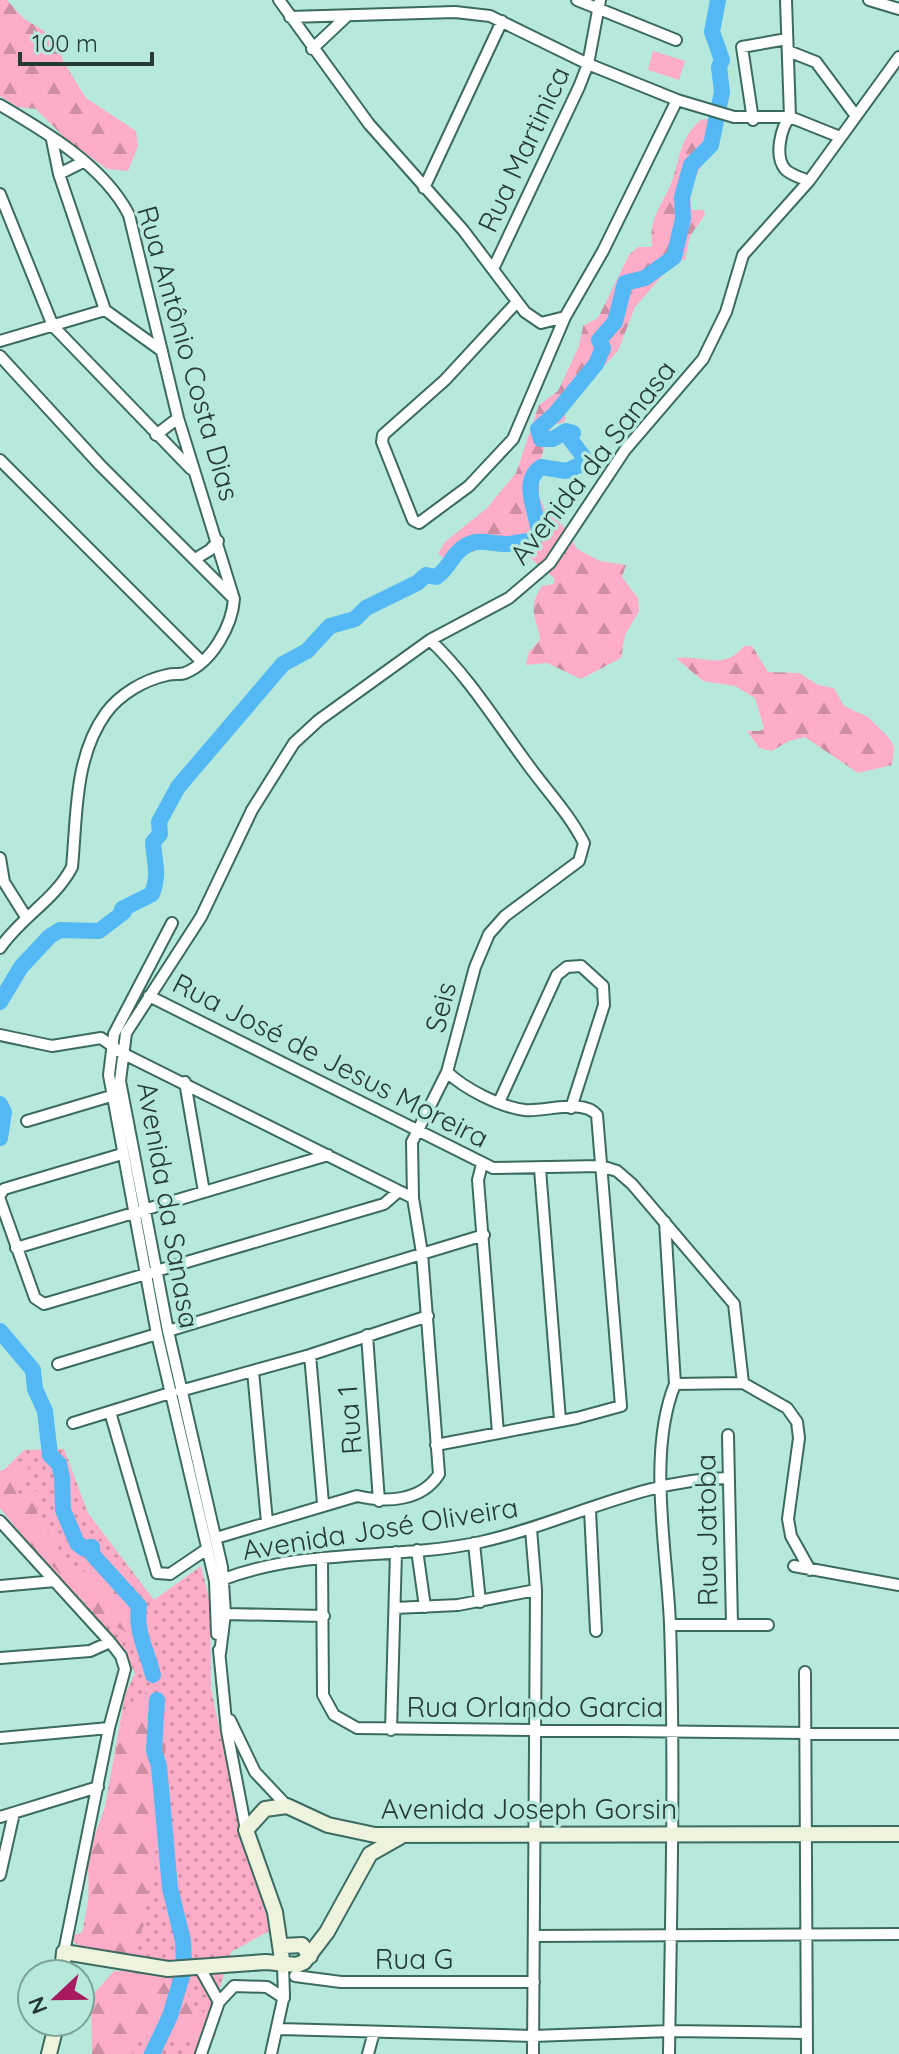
<svg xmlns="http://www.w3.org/2000/svg" width="899" height="2054" font-family="Quicksand,sans-serif">
  <defs>
    <pattern id="grass-dots" width="8" height="8" patternUnits="userSpaceOnUse" patternTransform="scale(2)"><rect width="8" height="8" fill="#fdadc7"/><path d="M2 2h.1M6 6h.1" fill="none" stroke="#cd8ea2" stroke-width="1.8" stroke-linecap="round"/></pattern>
    <pattern id="forest-firs" width="22" height="20" patternUnits="userSpaceOnUse" patternTransform="scale(2)"><rect width="22" height="20" fill="#fdadc7"/><path d="M5 1l3.5 6h-7zM16 11l3.5 6h-7z" fill="#cd8ea2"/></pattern>
  </defs>
  <rect width="100%" height="100%" fill="#b6e9dc"/>
  <path fill="url(#grass-dots)" d="M64 1449 88 1513 154 1600 201 1566 210 1602 211 1688 242 1838 271 1930 231 1952 199 2054H95L128 1953 81 1940 125 1695 135 1673C112 1622 64 1587 30 1543 16 1525 9 1495 0 1474L24 1450Z"/>
  <path fill="url(#forest-firs)" d="M0 0H7L23 18 60 41 62 59 86 98 136 131 138 146 128 171 107 169 66 139 36 109 18 107 0 96Z
    M707 119 715 126C712 158 684 182 692 210H704L705 215 690 236 685 260H676L635 307 618 351 565 408V422L552 425 538 467 539 496 544 508 564 527 577 549 600 561 626 565 622 577 638 598 639 611 625 635 621 658 581 679 547 663 526 665 529 652 540 640C537 617 526 610 542 586L554 584V578L522 551 492 544 449 561 438 554 445 542 487 508 516 473 539 405 558 391 579 346 583 326 598 318 629 255 638 247H652C649 215 661 209 672 181 681 156 679 139 701 120Z
    M744 646H752L768 672 799 673 818 685 834 688 844 706 868 717 890 739 894 748 892 765 858 773 805 737 789 741 772 751 759 748 747 731H760L764 728 755 698 735 686 703 681 676 658C702 654 724 672 744 646Z
    M21 1462 29 1467 17 1487V1494L24 1497 42 1488C33 1512 36 1519 52 1537 57 1543 59 1553 65 1559 94 1588 141 1567 150 1620L139 1646 123 1630 92 1617 89 1611 91 1599 77 1582 66 1579 29 1544 0 1508V1471Z
    M146 1693 159 1698 167 1718 161 1836 151 1864 144 1925 129 1951 121 1957 93 1953 66 1938 81 1933 89 1926 88 1853 111 1792 116 1749 126 1712 135 1698Z
    M114 1971 152 1973 185 1984 194 2015 204 2012 214 2001 216 2036 199 2042 170 2041 156 2054H144L150 2039 145 2035 139 2038 132 2054H92L91 1997Z"/>
  <path fill="#fdadc7" d="M653 51 685 61 679 80 648 70Z"/>
  <g fill="none" stroke-linecap="round" stroke-linejoin="round">
    <path stroke="#54b8f5" stroke-width="16" d="M0 1002 21 967 50 936 60 930 99 931 124 912 122 909 152 894C160 873 154 862 153 842L160 834 159 822 178 787 283 664 307 651 330 626 355 619 366 608 417 583 426 575 436 577C448 569 449 561 457 553 473 535 487 544 506 544 515 544 522 540 532 541L539 532C536 509 520 482 541 467L566 471 582 464 583 456 570 439 573 433 566 431 553 439H541L538 429 555 414 596 364 603 348 599 340 615 322 625 283 645 278 674 257 683 219 682 197 691 165 711 145 722 92 719 67 722 60 712 32 718 0
      M0 1104 4 1112 0 1138
      M0 1331 33 1370 35 1389 45 1411 50 1455 59 1464 62 1477 63 1510 77 1543 83 1548 92 1547V1554L139 1606C135 1631 147 1651 153 1675
      M157 1700 154 1751 159 1766 170 1888 183 1941 184 1964
      M152 2054 170 2016 182 1976"/>
    <g stroke="#3b6a60" stroke-width="14">
      <path id="street" d="M279 0 369 124 463 230 525 312 541 323 565 317
        M577 0 676 40
        M786 0 790 117C781 127 774 156 785 169 790 175 802 178 809 181
        M869 0 899 9
        M290 17 455 12 490 16 588 64 677 100 734 117H790L840 137
        M312 49 347 16
        M788 51 816 62 856 116
        M0 105C46 132 104 166 129 215L178 418 234 599C232 626 212 662 185 673 180 675 174 673 167 675 144 680 120 694 106 713 74 757 77 816 72 867 55 900 21 917 0 948
        M753 120 742 47 787 39
        M52 140 59 174 105 310 162 351
        M59 174 83 162
        M424 188 502 21
        M0 194 53 326 191 469
        M493 269 579 87 588 64 600 0
        M517 302 445 380 383 435 382 442 413 520 419 523 469 486 513 439 565 317 603 251 677 100
        M0 341 105 310
        M0 356 100 465 232 597
        M156 435 178 418
        M0 460 202 662
        M195 559 210 550 218 541
        M0 858 4 882 26 917
        M172 923 114 1034 109 1075 157 1334 215 1581 217 1634
        M149 996 493 1168 601 1166 617 1171 632 1184 734 1304 743 1383
        M0 1035 52 1046 101 1038 122 1053 413 1198
        M185 1082 204 1192
        M499 1102 557 975 567 967 581 966 603 986 604 1005 571 1108
        M27 1121 111 1096
        M482 1164 478 1180 498 1433
        M540 1169 560 1420
        M0 1195 4 1189 122 1154
        M0 1200 35 1298 44 1304 384 1204 399 1191
        M665 1222 675 1384
        M16 1248 328 1155
        M168 1331 484 1235
        M367 1335 379 1501
        M310 1355 323 1503
        M58 1364 157 1334
        M253 1371 267 1522
        M180 1391 310 1355 428 1316
        M110 1412 157 1573 170 1574 207 1549
        M73 1423 170 1393
        M728 1435 732 1624
        M436 1445 577 1418 621 1406 597 1115C582 1098 546 1112 525 1110 500 1107 465 1089 447 1072
        M590 1510 596 1631
        M0 1521 110 1642 121 1656 125 1669 109 1728 64 1952
        M531 1529 536 1590 533 2054
        M216 1538 357 1496C387 1503 422 1501 439 1474L422 1253 413 1198 412 1142 447 1072 475 967 489 934 505 916 579 861 584 843C568 812 546 790 526 762 495 720 468 676 430 640
        M474 1543 480 1602
        M417 1550 425 1607
        M322 1558 323 1695 334 1715 357 1728 899 1734
        M794 1566 899 1585
        M224 1579C306 1548 392 1560 476 1543 561 1525 641 1479 728 1478
        M0 1586 55 1581
        M395 1608 458 1605 536 1590
        M225 1614 324 1616
        M670 1625H768
        M219 1650 227 1731 246 1830
        M220 1654 225 1614 222 1567 168 1331 120 1081 126 1033 201 917 252 810 294 743 319 720 430 640 509 598 550 563 625 450 703 359 726 312 743 255 809 181 899 57
        M0 1658 90 1651 110 1642
        M805 1672 807 2054
        M230 1720 255 1772 287 1806
        M391 1730 396 1552
        M0 1738 109 1728
        M0 1817 98 1787
        M0 1875 14 1813
        M534 1936 899 1934
        M200 1968 219 2002
        M295 1976 341 1982H534
        M279 2029 533 2036 670 2031 807 2033
        M201 2054 219 2002 234 1986 267 1987 284 1998
        M271 2054 284 1995 283 1966
        M368 2054 374 2032
        M669 2054C671 1911 675 1767 670 1624 667 1550 647 1453 675 1384L743 1383 787 1408 797 1422 799 1438 788 1519 791 1536 810 1570"/>
    </g>
    <g stroke="#3b6a60" stroke-width="18">
      <path id="secondary" d="M283 1946 302 1945 310 1956
        M283 1966 275 1912 246 1830 265 1809 287 1806 328 1825 375 1835 899 1834
        M62 1974 64 1952 168 1969 266 1962 297 1965 304 1962 327 1932 370 1854 400 1837
        M49 2054 57 2022"/>
    </g>
    <use href="#street" stroke="#fff" stroke-width="10"/>
    <use href="#secondary" stroke="#eef3dd" stroke-width="14"/>
  </g>
  <g text-anchor="middle" dominant-baseline="central" stroke-width="7" stroke-linejoin="round" paint-order="stroke">
    <g font-size="28" fill="#263a35" stroke="#b6e9dc">
      <text transform="translate(523 149) rotate(-65)">Rua Martinica</text>
      <text transform="translate(189 353) rotate(74)">Rua Antônio Costa Dias</text>
      <text transform="translate(592 462) rotate(-52)">Avenida da Sanasa</text>
      <text transform="translate(440 1007) rotate(-76)">Seis</text>
      <text transform="translate(331 1060) rotate(27)">Rua José de Jesus Moreira</text>
      <text transform="translate(169 1205) rotate(80)">Avenida da Sanasa</text>
      <text transform="translate(349 1420) rotate(-94)">Rua 1</text>
      <text transform="translate(380 1528) rotate(-9)">Avenida José Oliveira</text>
      <text transform="translate(706 1530) rotate(-91)">Rua Jatoba</text>
      <text x="535" y="1706">Rua Orlando Garcia</text>
      <text x="529" y="1808">Avenida Joseph Gorsin</text>
      <text x="414" y="1958">Rua G</text>
    </g>
  </g>
  <g transform="translate(56 1998) rotate(248)"><circle r="38" fill="#b6e9dc" stroke="#7ca399" stroke-width="2"/>
  <path d="M0-6L14 30L0 20L-14 30Z" fill="#a71a5d"/>
  <text y="-12" font-size="22" font-weight="bold" text-anchor="middle" fill="#263a35">N</text>
  </g>
  <path d="M20 52v12h132v-12" fill="none" stroke="#263a35" stroke-width="4"/>
  <text x="32" y="52" font-size="24" fill="#263a35" stroke="#b6e9dc" stroke-width="6" paint-order="stroke">100 m</text>
</svg>
